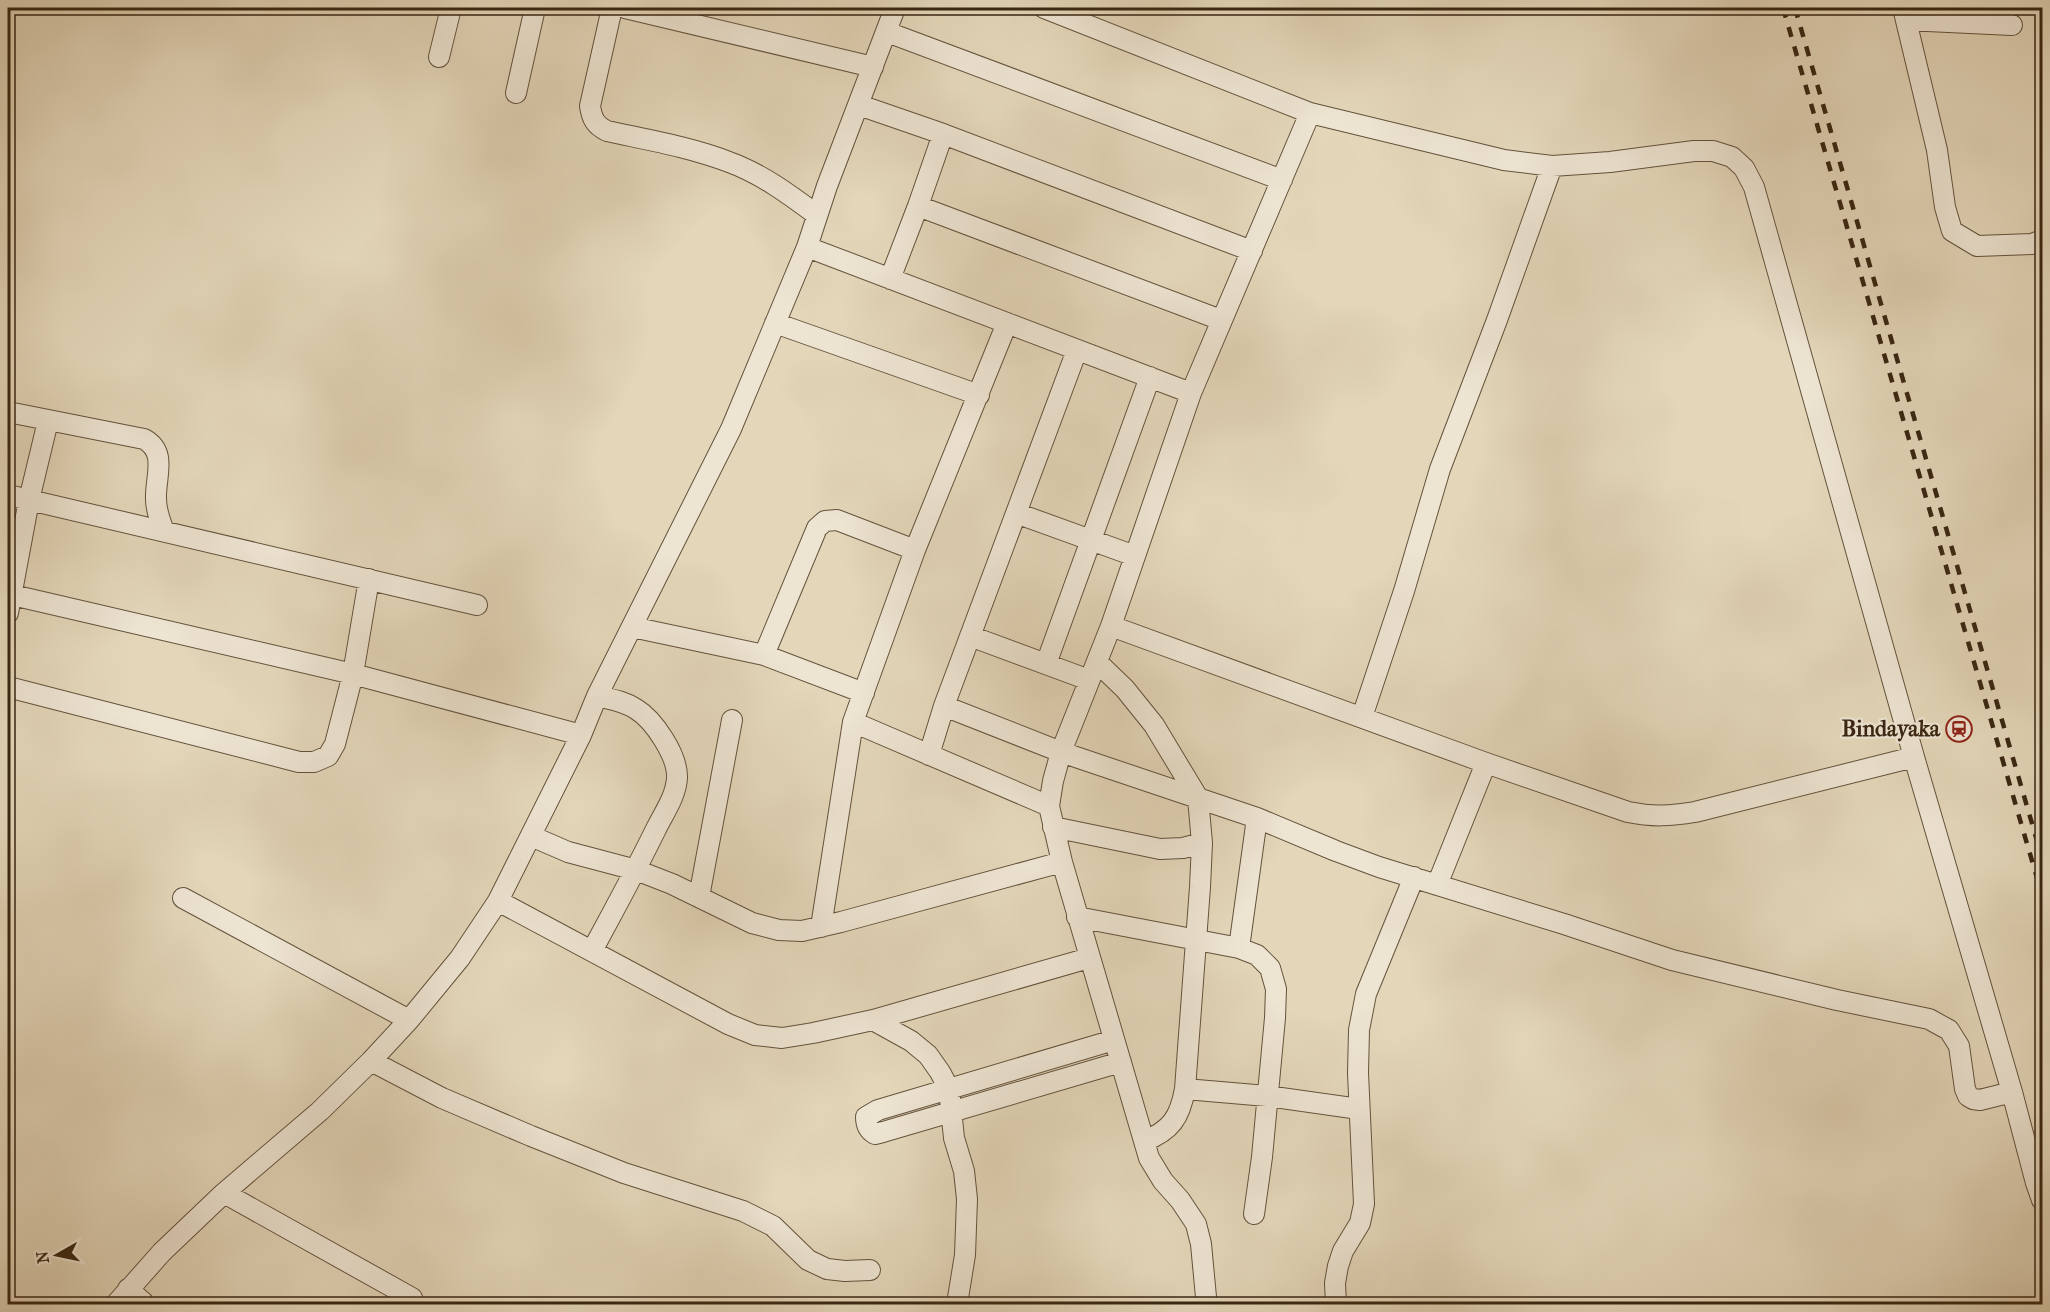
<svg xmlns="http://www.w3.org/2000/svg" width="2050" height="1312" font-family="'IM FELL French Canon',serif">
  <rect width="100%" height="100%" fill="#e3d6b9"/>
  <filter id="stains"><feTurbulence type="fractalNoise" baseFrequency=".00333" numOctaves="4"/><feColorMatrix values="0 0 0 0 .2 0 0 0 0 .09 0 0 0 0 .02 0 0 0 .5 -.17"/></filter>
  <radialGradient id="worn" r=".72"><stop offset=".6" stop-color="#630" stop-opacity="0"/><stop offset="1" stop-color="#630" stop-opacity=".3"/></radialGradient>
  <g fill="none" stroke-linecap="round" stroke-linejoin="round">
    <g stroke="#64523c" stroke-width="22">
      <path id="minor" d="M612 8 590 106C592 119 595 125 607 131 648 140 690 147 729 162 762 174 790 195 817 215
        M625 8 873 67
        M1903 8 1937 150 1945 207 1952 231 1977 246 2032 244 2042 240
        M1906 20 2012 25
        M887 32 1282 180
        M439 57 451 8
        M516 93 535 8
        M859 105 943 134 1252 251
        M1310 113 1504 160 1552 166 1610 162 1694 151H1713L1732 157 1744 168 1754 187 1914 757 2012 1092 2036 1183 2042 1200
        M918 206 1221 320
        M807 247 1191 393 1310 113 1044 8
        M890 279 918 206 943 134
        M775 323 979 395
        M1007 323 915 550 853 722 1049 806
        M1191 393 1111 626 1061 752 1053 781 1049 806 1062 862 1149 1158 1163 1181 1180 1200 1196 1224 1201 1244 1206 1297
        M8 412 144 439C168 452 155 477 156 499 156 510 160 521 164 531
        M8 495 477 605
        M1016 513 1135 556
        M8 594 353 674 581 735
        M8 613 29 500 48 421
        M1111 626 1486 763 1628 812C1652 817 1671 816 1695 812L1914 757
        M632 627 764 655 864 693
        M970 636 1089 680
        M764 655 817 528 825 521 837 520 915 550
        M1097 662 1125 689 1154 725 1198 798 1202 843 1200 887 1185 1089C1180 1117 1171 1131 1144 1141
        M1046 664 1150 377
        M8 687 299 762H314L328 756 335 744 353 674 369 579
        M944 706 1061 752 1257 818 1336 851 1379 867 1564 924 1672 960 1837 1000 1929 1019 1949 1030 1959 1046 1965 1089 1968 1096 1973 1099 1980 1100 2012 1092
        M1362 717 1404 591 1440 469 1497 320 1552 166
        M929 755 944 706 1077 350
        M1053 827 1160 849 1183 848 1202 843
        M531 836 568 852 636 870 672 884 752 923 779 930 802 931 841 922 1062 862
        M1437 885 1486 763
        M699 897 732 720
        M183 898 409 1020
        M498 901 728 1024 755 1035 782 1038 813 1033 873 1020 1089 958
        M1077 917 1239 948 1257 955 1270 968 1276 989 1275 1018 1262 1157 1254 1214
        M821 927 853 722
        M1239 948 1257 818
        M592 951C614 910 636 870 656 829 664 813 676 796 677 778 678 756 654 720 636 709 624 701 610 699 597 696
        M873 1020 911 1041 928 1055 940 1072 949 1089 954 1138 964 1171 967 1199 965 1255 957 1304
        M1114 1040 878 1110 866 1117C866 1125 868 1130 875 1134L883 1132 1121 1062
        M371 1061 442 1098 531 1136 624 1173 743 1211 773 1226 808 1260 827 1269 845 1271 870 1270
        M1185 1089 1267 1096 1359 1109
        M224 1193 412 1298
        M128 1289 143 1302
        M116 1304 162 1252 224 1193 320 1111 371 1061 409 1020 460 958 498 901 581 735 597 696 731 429 807 247 827 186 895 8
        M1336 1304 1335 1283 1338 1266 1343 1251 1360 1223 1364 1204 1358 1073 1359 1030 1366 994 1414 877"/>
    </g>
    <use href="#minor" stroke="#ede4d2" stroke-width="20"/>
    <path stroke="#392612" stroke-width="4.5" stroke-dasharray="10 10" stroke-linecap="butt" d="M1783 8 2042 895
      M1795 8 2042 858"/>
  </g>
  <defs>
    <g id="station-ring" transform="scale(1.35)"><circle r="9.5" fill="#ede4d2" stroke="#8f2418" stroke-width="1.5"/><path d="M-3-6H3Q5-6 5-4V2Q5 4 3 4L4.5 6H3L1.5 4h-3L-3 6H-4.5L-3 4Q-5 4-5 2V-4Q-5-6-3-6ZM-3.5-4v3h7v-3ZM-3.5 1v1.5H-2V1ZM2 1v1.5H3.5V1Z" fill="#8f2418"/></g>
  </defs>
  <g fill-rule="evenodd">
    <use href="#station-ring" x="1959" y="729"/>
  </g>
  <g text-anchor="middle" dominant-baseline="central" stroke-width="4.5" stroke-linejoin="round" paint-order="stroke">
    <g font-size="22" font-weight="bold" fill="#392612" stroke="#ede4d2" text-anchor="end">
      <text x="1940" y="729">Bindayaka</text>
    </g>
  </g>
  <rect width="2050" height="1312" fill="none" stroke="#e3d6b9" stroke-width="30"/>
  <rect x="9" y="9" width="2032" height="1294" fill="none" stroke="#392612" stroke-width="3"/>
  <rect x="15" y="15" width="2020" height="1282" fill="none" stroke="#392612" stroke-width="1.5"/>
  <g transform="translate(57 1255) rotate(261)" stroke="#ede4d2" stroke-width="4.5" paint-order="stroke">
  <path d="M0-4.5L10 22L0 15L-10 22Z" fill="#392612"/>
  <text y="-9" font-size="16" font-weight="bold" text-anchor="middle" fill="#392612">N</text>
  </g>
  <rect width="100%" height="100%" filter="url(#stains)"/>
  <rect width="100%" height="100%" fill="url(#worn)"/>
</svg>
